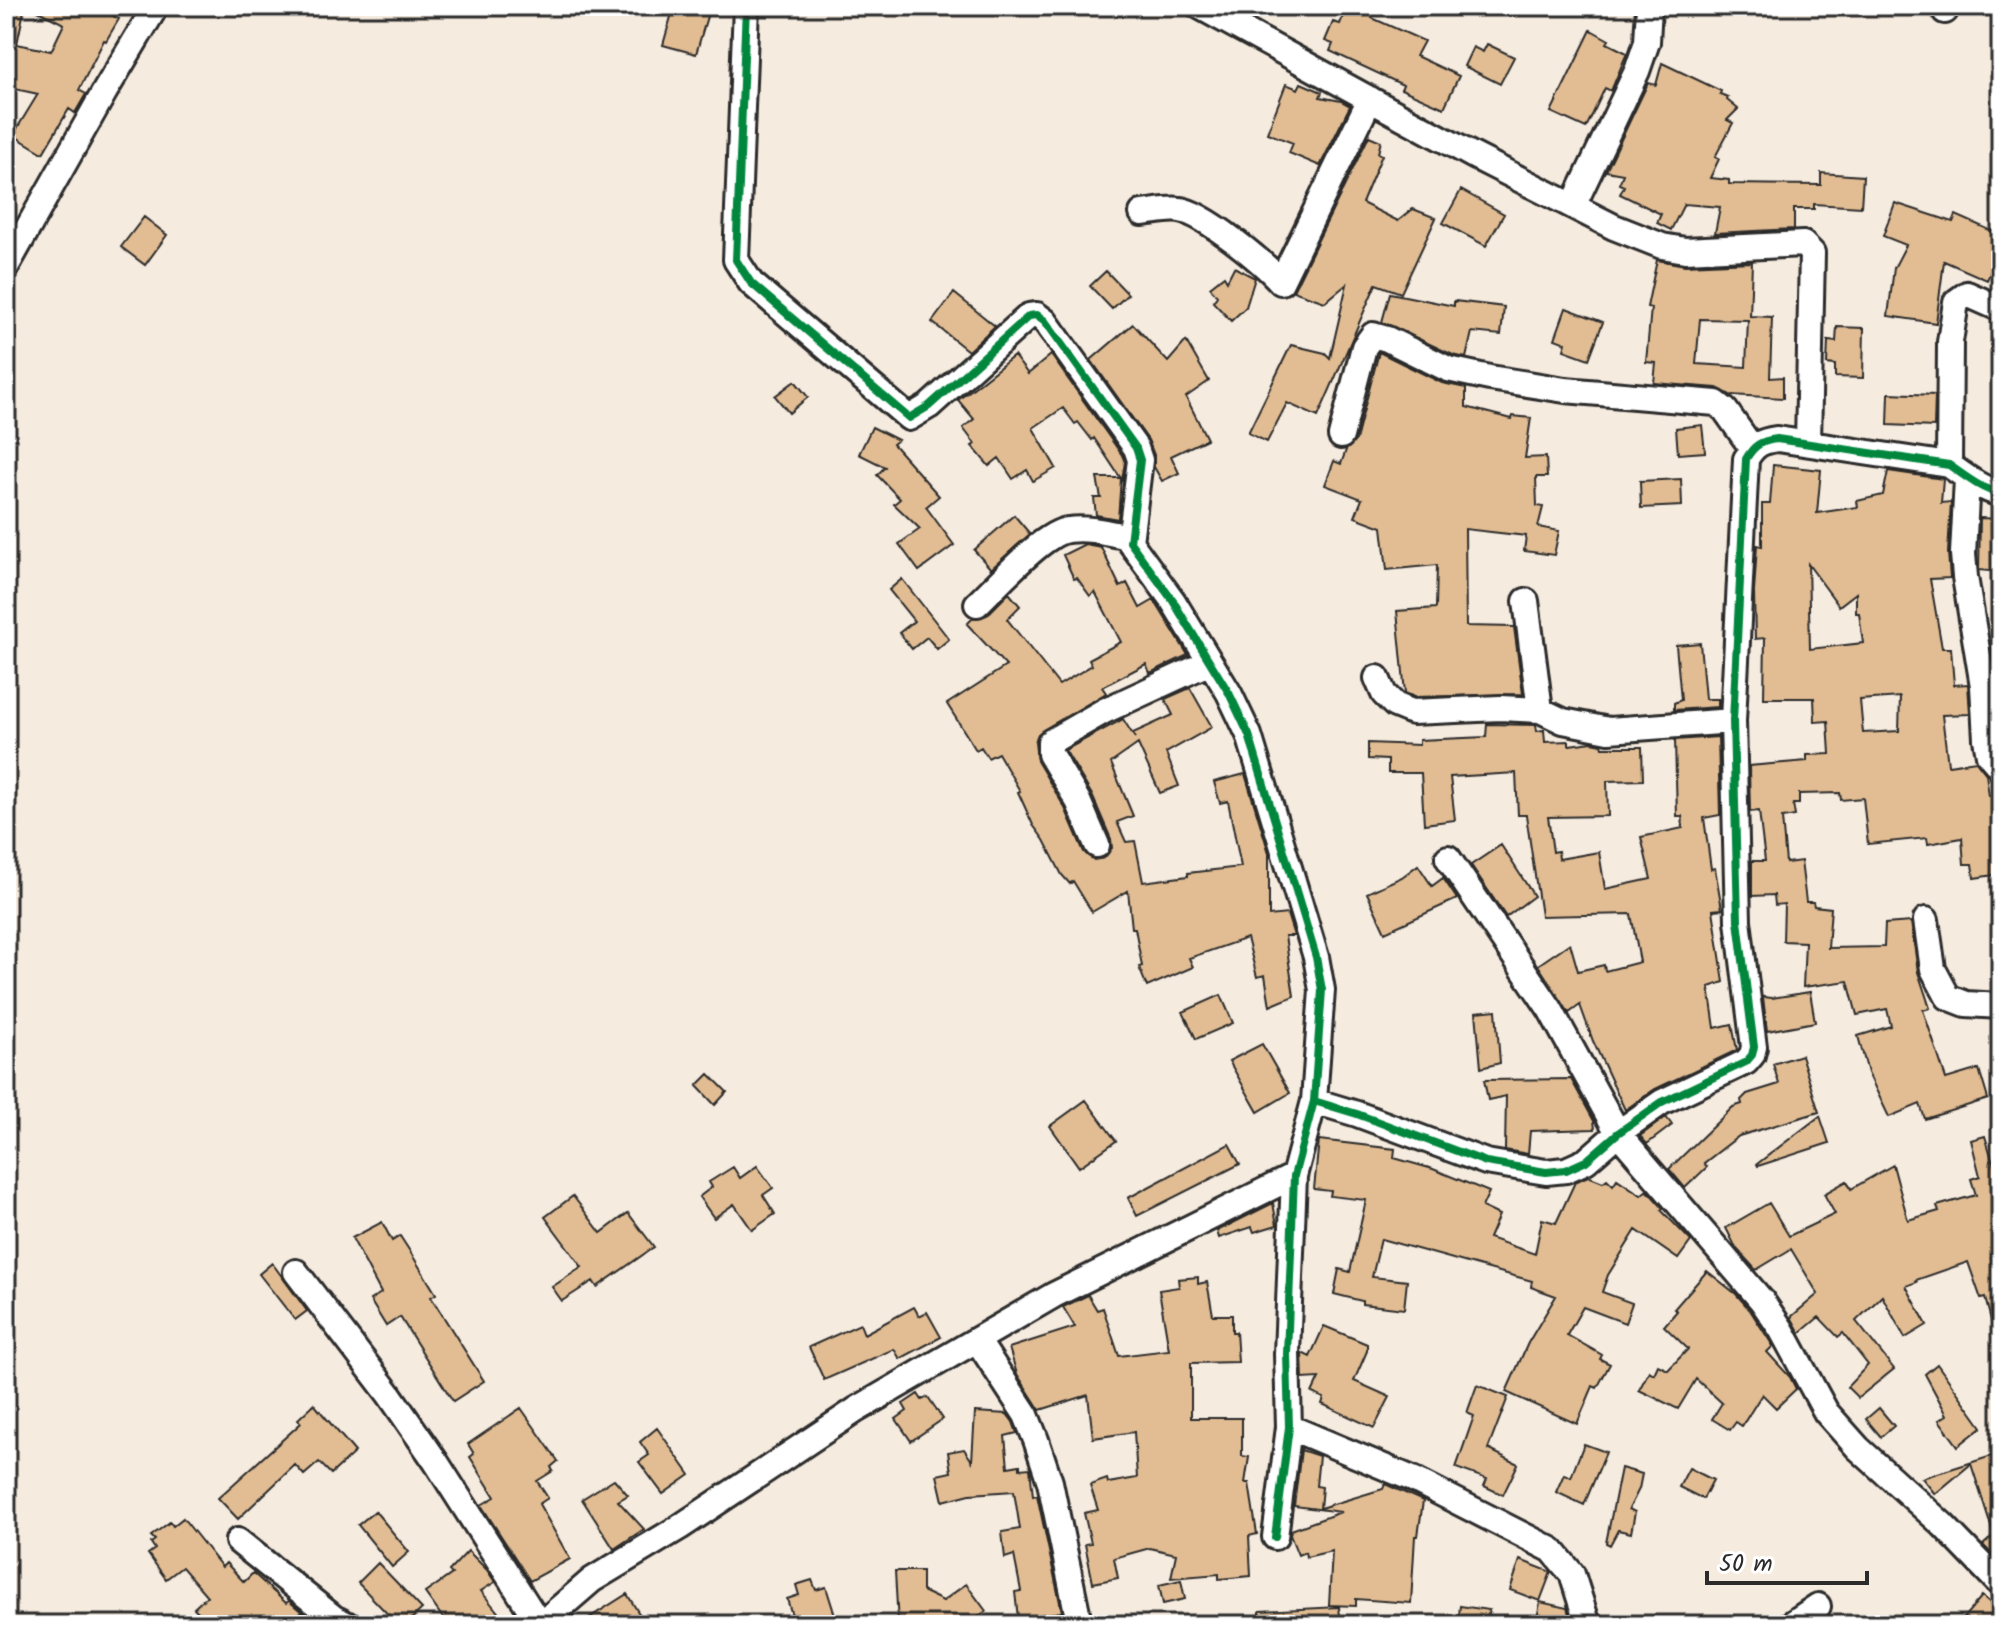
<svg xmlns="http://www.w3.org/2000/svg" width="2007" height="1631" font-family="Kalam,sans-serif">
  <rect width="100%" height="100%" fill="#f6ebdf"/>
  <filter id="ink" filterUnits="userSpaceOnUse"><feTurbulence type="fractalNoise" baseFrequency=".0125" numOctaves="2"/><feDisplacementMap in="SourceGraphic" scale="16" xChannelSelector="R" yChannelSelector="G"/><feConvolveMatrix kernelMatrix="1 2 1 2 8 2 1 2 1" color-interpolation-filters="sRGB"/></filter>
  <g filter="url(#ink)">
    <path fill="#e2bd93" stroke="#2b2b2b" stroke-width="2" fill-rule="evenodd" d="M6 6H25L17 44 51 51 64 24 28 6H95L119 19 106 41 104 40 79 90 86 94 75 113 69 109 43 153 13 135 38 94 6 87Z
      M674 6H710L696 54 663 45Z
      M1347 6H1362L1375 12 1372 18 1424 41 1416 56 1459 76 1444 108 1401 89 1403 85 1330 51 1333 44 1325 41 1333 22 1340 24Z
      M1591 30 1609 40 1607 43 1627 53 1611 91 1605 88 1586 128 1551 112Z
      M1487 44 1514 57 1500 84 1464 66 1473 47 1483 52Z
      M1662 63 1721 91 1720 94 1728 97 1727 100 1738 109 1727 120 1733 123 1715 157 1719 159 1710 178 1729 180V184L1821 185V173L1863 176 1861 207 1814 204V209H1794V229L1715 233 1720 207 1684 204 1671 230 1657 223 1661 214 1620 194 1624 186 1619 184 1623 174 1606 171 1648 83 1656 85Z
      M1301 83 1322 92 1320 97 1341 101 1350 106 1320 166 1289 153 1293 143 1267 133 1286 84 1298 89Z
      M1369 136 1381 141 1378 153 1382 155 1362 203 1398 221 1413 209 1436 218 1401 293 1376 284 1318 417 1287 403 1267 442 1248 433 1291 345 1325 353 1330 358 1347 284 1325 302 1293 291Z
      M1461 190 1504 214 1486 246 1443 223Z
      M1895 203 1953 222 1956 215 2001 235V249L1987 280 1944 261 1936 323 1888 316 1894 268 1906 245 1883 236Z
      M144 217 167 235 145 265 121 247Z
      M1657 260 1685 265 1752 262 1750 316 1772 317 1770 378 1783 377V398L1730 395 1717 388 1654 383 1656 363 1646 362 1651 308 1647 307ZM1700 319 1748 320 1746 367 1696 364Z
      M1234 267 1255 278 1246 307 1231 321 1213 302 1217 296 1210 287 1224 276 1227 281Z
      M1106 271 1128 294 1112 309 1090 286Z
      M954 293 995 326 968 351 932 322Z
      M1390 293 1454 306V301L1504 307 1501 335 1472 332 1466 358 1453 355 1382 322Z
      M1566 308 1603 322 1589 359 1564 350 1566 343 1555 339Z
      M1133 324 1168 362 1186 341 1209 381 1186 397 1207 439 1171 456 1179 473 1162 481 1154 467V455L1148 440 1091 360Z
      M1837 327 1864 328 1863 378 1835 377V365L1827 364 1828 341 1836 342Z
      M1379 352 1442 383 1466 388V407L1512 419 1513 416 1531 418 1525 458 1546 457 1547 477H1536L1537 506 1543 507 1538 527 1559 531 1554 555 1524 551 1526 536 1465 529 1466 626 1514 627 1523 694 1415 697 1405 693 1397 611 1436 608 1437 565 1387 570 1382 527 1355 517 1362 499 1325 485 1334 461 1341 464 1346 450 1356 440Z
      M1051 355 1122 455 1125 462 1122 480 1094 438 1092 440 1078 422 1075 424 1063 408 1033 428 1056 468 1033 481 1027 470 1013 479 999 458 989 466 972 446 975 444 963 428 974 419 958 400 1014 356 1028 374Z
      M795 381 808 397 789 413 775 396Z
      M1889 393 1935 395 1934 427 1888 425Z
      M1702 425 1705 452 1678 454 1676 428Z
      M872 427 898 440 893 444 939 496 926 507 954 545 919 571 899 544 920 529 894 504 900 499 877 475 885 467 859 454Z
      M1773 465 1821 470 1817 513 1858 507 1857 501 1883 495 1888 471 1943 479 1941 503 1951 502 1948 553 1950 578 1930 579 1942 648H1951L1954 685 1968 684 1970 714 1942 715 1948 765 1976 761 1986 774 1989 796 2001 795V874L1974 878 1972 864H1964L1962 838 1928 844 1927 838 1868 844 1863 798 1841 800 1840 793 1799 794V804H1793L1795 816 1782 818 1786 863 1801 861 1806 902H1813L1814 906 1831 908 1828 948 1884 947 1885 924 1911 922 1918 972 1930 1008 1923 1010 1946 1079 1979 1069 1988 1099 1925 1119 1920 1104 1889 1117 1868 1073 1858 1036 1891 1026 1887 1009 1857 1015 1848 981 1803 987 1805 942 1783 941 1784 904 1775 905 1774 895 1752 896V861H1765L1759 811 1750 812 1749 766 1807 761V755L1830 754 1828 721 1815 722 1814 698H1764L1765 638 1755 639 1754 592 1757 545 1762 546V504H1770ZM1808 564 1839 606 1856 593V613H1859L1863 643 1810 649ZM1900 697 1899 731 1863 733 1860 700Z
      M1097 478H1121L1118 519 1096 515 1094 498H1101Z
      M1681 479 1682 506 1641 508 1640 481Z
      M1014 515 1030 534 991 569 974 550Z
      M1980 518 2001 519V572L1979 570Z
      M1085 544 1101 547 1120 587 1127 583 1140 608 1154 600 1188 655 1150 673 1146 664 1102 687 1106 693 1038 734 1035 742 1037 761 1065 808 1084 852 1094 860 1104 858 1112 848 1111 839 1092 795 1065 750 1123 719 1135 738 1133 733 1173 715 1165 699 1190 688 1212 727 1166 753 1179 786 1160 793 1138 744 1111 763 1133 816 1117 822 1126 842 1135 841 1143 882 1188 876V873L1241 867 1228 801 1220 803 1214 782 1245 774 1269 853V916L1287 914 1294 936H1285L1294 996 1270 1006 1265 975 1257 977 1247 938 1189 958 1193 967 1147 987 1139 967 1142 966 1135 928H1132L1128 891 1092 912 1073 881 1070 884 1062 875 1044 840 1033 825 1018 792 1020 791 998 753 988 758 981 747 976 750 947 704 1006 666 967 624 973 618 987 615 1009 593 1020 606 1007 619 1059 685 1092 665 1089 659 1121 642 1095 592 1090 596 1077 578 1074 579 1063 555Z
      M902 579 949 639 937 649 927 637 912 649 899 633 914 621 889 590Z
      M1700 643 1705 699H1718V707L1674 710V703L1681 700 1676 645Z
      M1487 724 1536 725 1537 731 1544 730 1545 742 1569 741V745L1592 742 1602 744 1603 747H1642L1643 780 1607 781 1608 816 1548 817 1553 852 1558 851 1559 859 1599 852 1605 889 1651 879 1641 837 1683 828 1682 816H1677L1675 740 1718 737 1720 815 1704 818 1711 869 1715 868 1722 909 1713 910 1724 982 1709 987 1715 1028 1732 1024 1737 1050 1655 1089 1625 1110 1593 1041 1580 1005 1569 1013 1538 965 1570 943 1578 971 1604 965 1605 971 1640 962 1631 914 1541 916 1526 815H1518L1516 773 1450 777 1455 820 1424 824 1421 773H1388V760L1368 759V743L1419 745V740L1486 737Z
      M1501 845 1534 896 1506 917 1471 865Z
      M1418 865 1432 886 1443 878 1457 899 1385 932 1367 893 1402 877Z
      M1810 992 1815 1022 1767 1031 1763 997 1772 998Z
      M1221 995 1233 1023 1196 1039 1183 1012Z
      M1496 1010 1500 1063 1481 1068 1476 1012Z
      M1262 1044 1290 1093 1258 1112 1229 1061Z
      M1801 1055 1819 1112 1739 1136 1704 1163 1707 1167 1685 1188 1669 1169 1733 1107 1742 1104 1741 1100 1747 1094 1779 1084 1773 1064Z
      M709 1074 727 1092 715 1105 697 1086Z
      M1571 1079 1594 1121 1595 1129 1530 1131 1528 1154 1505 1150 1506 1096 1488 1100 1484 1080Z
      M1086 1100 1116 1141 1079 1167 1050 1126Z
      M1820 1116 1829 1143 1758 1166 1757 1164Z
      M1666 1117 1672 1125 1647 1144 1640 1136Z
      M1985 1136 1996 1172 2001 1170V1222L1994 1224 2001 1239V1254L1991 1258 2001 1288V1337L1996 1338 1985 1298 1981 1299 1968 1262 1916 1280 1917 1282 1906 1286 1927 1325 1905 1338 1882 1296 1856 1321 1894 1369 1858 1398 1847 1387 1868 1365 1843 1333 1838 1337 1819 1317 1800 1333 1791 1317 1818 1294 1791 1249 1756 1270 1736 1248 1726 1228 1769 1203 1789 1236 1835 1214 1824 1194 1847 1181 1851 1189 1893 1165 1908 1220 1939 1211 1937 1206 1976 1195 1971 1179 1980 1176 1971 1140Z
      M1319 1140 1395 1149 1394 1158 1433 1169 1489 1192 1482 1207 1499 1215 1489 1238 1535 1254 1542 1219 1556 1223 1575 1182 1588 1176 1603 1182 1607 1179 1613 1185 1617 1179 1641 1195 1647 1190 1663 1208 1661 1210 1691 1241 1678 1259 1636 1230 1608 1275 1602 1292 1632 1303 1625 1323 1583 1307 1567 1335 1602 1355 1600 1359 1610 1364 1597 1388 1593 1386 1577 1424 1506 1392 1528 1343 1556 1296 1531 1287 1532 1281 1381 1239 1372 1277 1407 1281 1404 1309 1362 1304V1301L1334 1294 1339 1269 1350 1272 1366 1200 1330 1196 1331 1191 1314 1189Z
      M1229 1144 1240 1164 1137 1216 1128 1198Z
      M757 1166 773 1188 763 1195 775 1214 752 1230 734 1204 714 1218 699 1197 712 1187 709 1182 733 1167 740 1178Z
      M573 1196 601 1233 628 1213 654 1247 597 1287 593 1281 562 1301 552 1287 582 1267 545 1217Z
      M1273 1203 1277 1225 1254 1232 1252 1227 1219 1238 1217 1231Z
      M382 1222 392 1241 400 1236 409 1250 436 1294 431 1297 484 1381 453 1401 400 1317 386 1326 370 1300 381 1293 352 1238Z
      M272 1263 307 1311 295 1320 259 1274Z
      M1707 1271 1736 1294 1750 1310 1773 1346 1767 1352 1790 1377 1796 1389 1776 1408 1762 1394 1742 1426 1736 1422 1730 1430 1712 1419 1722 1403 1696 1379 1678 1409 1639 1390 1649 1371 1654 1374 1658 1365 1668 1370 1688 1349 1664 1326 1677 1311 1674 1309Z
      M1198 1277V1284L1207 1282 1213 1315H1232V1332H1236L1238 1362 1191 1363V1418H1242V1456L1249 1457 1245 1483H1249L1257 1534 1249 1536 1251 1576 1219 1579V1574L1171 1578 1176 1554 1150 1548 1114 1558 1118 1578 1093 1583 1085 1544 1091 1543 1084 1513 1098 1510 1090 1485 1107 1479 1108 1483 1137 1478 1134 1432 1093 1438 1088 1395 1040 1410 1017 1374 1009 1348 1075 1327 1063 1307 1088 1295 1097 1310 1103 1308 1119 1356 1169 1350 1159 1290 1179 1287 1178 1279Z
      M914 1307 919 1316 927 1312 941 1337 900 1359 894 1349 824 1380 809 1347 860 1324 864 1334Z
      M1324 1326 1367 1344V1351L1354 1381 1390 1397 1374 1428 1322 1404 1324 1398 1312 1393 1319 1378 1303 1379 1302 1353 1310 1357Z
      M1937 1364 1982 1427 1958 1446 1939 1420 1947 1415 1925 1374Z
      M1477 1385 1508 1397 1488 1449 1518 1464 1503 1495 1484 1486 1487 1479 1456 1468 1474 1416 1467 1413Z
      M918 1394 922 1400 928 1397 943 1419 911 1441 896 1419 907 1411 903 1404Z
      M314 1404 355 1452 331 1474 319 1462 304 1475 295 1465 238 1519 218 1498 301 1423 298 1419Z
      M521 1408 558 1461 551 1467 553 1471 537 1481 548 1498 539 1504 570 1559 530 1581 481 1505 495 1497 470 1457 474 1454 468 1444Z
      M1879 1408 1894 1426 1881 1437 1866 1419Z
      M975 1412 1007 1414 1013 1422 1017 1433 1005 1436 1008 1467 1020 1465V1469L1030 1468 1033 1496 1037 1495 1062 1612 1018 1618 1015 1592 1021 1591 1014 1555 1005 1558 1002 1532 1020 1529 1014 1491 970 1494 943 1501 937 1475 951 1472 948 1452 964 1449 972 1461Z
      M657 1428 690 1475 663 1494 639 1462 649 1455 640 1442Z
      M1584 1444 1606 1452 1584 1505 1556 1492 1564 1474 1571 1477Z
      M1301 1450 1319 1456 1316 1486 1322 1487 1320 1508 1383 1489 1385 1484 1423 1501 1418 1536H1415L1411 1603 1356 1599V1606L1329 1605 1332 1551 1306 1557 1305 1552 1298 1555 1290 1535 1291 1530 1341 1512 1294 1506Z
      M1998 1454 2001 1464V1563L1983 1545 1994 1535 1971 1464 1935 1494 1922 1478Z
      M1621 1468 1642 1474 1639 1489 1629 1509 1635 1512 1631 1533 1618 1530 1610 1545 1606 1543Z
      M1689 1468 1713 1480 1703 1499 1679 1487Z
      M614 1479 628 1495 618 1501 644 1529 614 1549 582 1499Z
      M375 1511 409 1552 392 1567 358 1525Z
      M183 1518 222 1567 226 1563 244 1582 253 1573 286 1603 289 1601 304 1614 293 1625H270L261 1616 252 1625H212L194 1608 207 1596 182 1567 166 1579 148 1554 155 1549 151 1543 155 1540 151 1536 170 1522 173 1526Z
      M468 1551 487 1570 495 1582 481 1591 501 1616 490 1625H448L425 1593 452 1574 449 1571Z
      M1520 1560 1551 1572 1540 1601 1510 1590Z
      M378 1563 422 1609 405 1625H398L358 1583Z
      M895 1571H922V1591L943 1601 966 1584 986 1611 967 1625H934L931 1622 898 1625Z
      M812 1580 816 1590 826 1587 838 1625H795L787 1599 799 1595 796 1585Z
      M1181 1580 1185 1599 1163 1604 1159 1585Z
      M627 1594 646 1625H578Z
      M1982 1596 1999 1610 1986 1625H1974L1964 1617Z
      M1540 1602 1567 1608 1570 1617 1568 1625H1536Z
      M1460 1606 1489 1610 1487 1625H1458Z
      M1339 1607 1341 1625H1260V1611Z"/>
    <g fill="none" stroke-linecap="round" stroke-linejoin="round">
      <g stroke="#2b2b2b" stroke-width="30">
        <path id="minor" d="M746 6 736 260 751 283 909 418 929 406 1029 316 1037 315 1045 321 1136 448 1140 460 1130 542 1173 601 1210 662 1229 693 1249 735 1316 957 1322 990 1314 1101
          M1199 6 1474 156 1614 227 1662 246 1685 250 1803 244 1812 253 1808 443
          M1945 11 1947 6
          M1573 206 1637 71 1647 42 1649 6
          M1142 213C1154 212 1169 208 1180 210 1204 213 1264 263 1281 282L1370 99
          M6 267 105 91 156 6
          M1341 436 1364 347 1373 335 1387 339 1448 369 1490 378 1565 390 1716 403 1725 410 1752 448
          M1949 465 1950 342 1956 302 1967 294 2001 309
          M1967 479 1963 554 1965 577 1983 686 1986 739 1989 755 2001 769
          M1526 601 1540 710
          M977 604C996 586 1044 532 1068 530 1088 527 1109 533 1129 537
          M1377 678 1384 694 1395 705 1412 712 1500 708 1540 710 1563 721 1609 730 1733 721
          M1097 845 1078 801 1050 754V742L1104 711 1210 662
          M1448 858 1550 1009 1618 1133 1762 1301 1781 1329 1826 1412 1858 1448 1943 1525 2001 1585
          M1926 920 1933 969 1948 997 1966 1004 2001 1006
          M296 1272 389 1394 436 1462 540 1625
          M977 1340 1026 1415 1036 1440 1050 1482 1077 1612 1076 1622 1073 1625
          M1289 1427 1415 1480 1552 1550 1572 1574 1588 1625
          M1275 1537 1289 1427 1287 1354 1294 1176 1314 1101 1357 1114 1486 1162 1546 1172 1566 1170 1586 1161 1618 1133 1662 1102 1746 1062 1752 1055 1754 1047 1738 921 1733 721 1746 459C1754 445 1761 441 1777 439L1949 465C1966 477 1981 489 2001 494
          M238 1541 334 1618 348 1625
          M540 1625 592 1580 680 1527 856 1410 1054 1295 1294 1176
          M1790 1625 1818 1606"/>
      </g>
      <use href="#minor" stroke="#fff" stroke-width="24"/>
      <g stroke="#fff" stroke-width="13">
        <path id="cycleway" d="M746 6 736 260 751 283 909 418 929 406 1029 316 1037 315 1045 321 1136 448 1140 460 1130 542 1173 601 1210 662 1229 693 1249 735 1316 957 1322 990 1314 1101
          M1275 1537 1289 1427 1287 1354 1294 1176 1314 1101 1357 1114 1486 1162 1546 1172 1566 1170 1586 1161 1618 1133 1662 1102 1746 1062 1752 1055 1754 1047 1738 921 1733 721 1746 459C1754 445 1761 441 1777 439L1949 465C1966 477 1981 489 2001 494"/>
      </g>
      <use href="#cycleway" stroke="#00873e" stroke-width="8"/>
    </g>
  </g>
  <rect width="2007" height="1631" fill="none" stroke="#fff" stroke-width="32"/>
  <rect x="16" y="16" width="1975" height="1599" fill="none" stroke="#2b2b2b" stroke-width="3" filter="url(#ink)"/>
  <path d="M1707 1571v12h160v-12" fill="none" stroke="#2b2b2b" stroke-width="4"/>
  <text x="1719" y="1571" font-size="24" fill="#2b2b2b" stroke="#ffffff" stroke-width="6" paint-order="stroke">50 m</text>
</svg>
